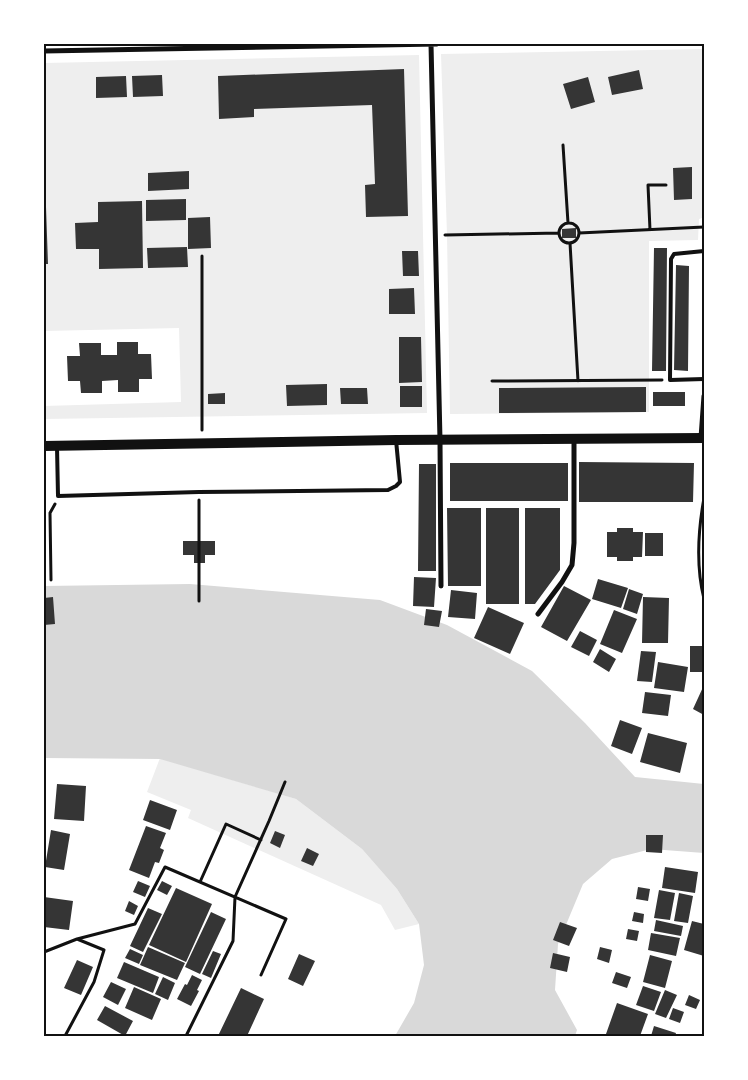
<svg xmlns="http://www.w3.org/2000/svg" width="748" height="1080" font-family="Merriweather,serif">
  <rect width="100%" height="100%" fill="#fff"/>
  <path fill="#eee" d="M704 49V207L703 208 702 218 699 219 698 240 649 241V412L450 414 447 235 441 54Z
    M419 55 427 413 44 419V406L181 402 179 328 44 331V63Z
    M160 758 296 799 362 849 397 889 419 924 395 930 381 905 188 818 191 810 147 792Z"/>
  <path fill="#d9d9d9" d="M190 584 380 600 447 625 532 671 585 723 635 777 704 784V853L651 849 612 859 583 884 558 944 555 990 577 1030 575 1036H395L414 1003 424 965 419 924 397 889 362 849 296 799 160 759 44 758V586Z"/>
  <path fill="#353535" d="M404 69 408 216 366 217 365 185 375 184 372 105 254 109V117L219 119 218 76Z
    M639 70 643 89 612 95 608 77Z
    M162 75 163 96 133 97 132 76Z
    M126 76 127 97 96 98V77Z
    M588 77 595 102 571 109 563 84Z
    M692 167V199L674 200 673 168Z
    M189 171V189L148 191V173Z
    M186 199V220L146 221V200Z
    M142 201 143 268 99 269V249H76L75 223 98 222V202Z
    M46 207 48 264H44V208Z
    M210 217 211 248 188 249V218Z
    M576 228V238H562V229Z
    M187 247 188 267 148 268 147 248Z
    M654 248H667L666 371H652Z
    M402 251H418L419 276H403Z
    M676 265 689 266 688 371 674 370Z
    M414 288 415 314H389V289Z
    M399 337H421L422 382 399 383Z
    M117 342H138V354H151L152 379H139V392H118V380L102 381V393H81L80 381H68L67 356H80L79 343H101V355H117Z
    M327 384V405L287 406 286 385Z
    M400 386H422V407H400Z
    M646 387V412L499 413V388Z
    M340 388H367L368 404H341Z
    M653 392H685V406H653Z
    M225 393V404H208V394Z
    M579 462 694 463 693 502H579Z
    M450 463H568V501H450Z
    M419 464H436V571H418Z
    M447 508H481V586H448Z
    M486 508H519V604H486Z
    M525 508H560V570L535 604H525Z
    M617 528H633V532H643L642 557H633V561H617V557H607V532H617Z
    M645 533H663V556H645Z
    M183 541H215V555H205V563H194V555H183Z
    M414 577 436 578 434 607 413 606Z
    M598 579 628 588 621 608 592 599Z
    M564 586 591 600 567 641 541 627Z
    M629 589 643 594 637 614 623 609Z
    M451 590 477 593 475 619 448 617Z
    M53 597 55 624 44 625V598Z
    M643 597 669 598 668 643H642Z
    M488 607 524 623 510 654 474 638Z
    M426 609 442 611 439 627 424 625Z
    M614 610 637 619 622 653 600 644Z
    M580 631 597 640 589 656 571 647Z
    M690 646H704V672H690Z
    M600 649 616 659 609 672 593 662Z
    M641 651 656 652 652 682 637 681Z
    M658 662 688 667 684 692 654 688Z
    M704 685V715L693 709Z
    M645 692 671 695 668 716 642 713Z
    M620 720 642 728 632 754 611 746Z
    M648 733 687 743 680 773 640 762Z
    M57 784 86 786 84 821 54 819Z
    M150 800 177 810 170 830 143 820Z
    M146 826 166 833 160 848 164 850 159 863 155 862 149 878 129 870Z
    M51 830 70 834 64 870 45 867Z
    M275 831 285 835 280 848 270 843Z
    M646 835H663L662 853 646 852Z
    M307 848 319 854 313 866 301 861Z
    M665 867 698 872 695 893 662 888Z
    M138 881 150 886 145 897 133 892Z
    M162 881 172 886 167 895 157 890Z
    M638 887 650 889 648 901 636 899Z
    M176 888 212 904 186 962 149 945Z
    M659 890 675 893 670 920 654 918Z
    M679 893 693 896 688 923 674 921Z
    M44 897 73 901 69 930 44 927Z
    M129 901 138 906 134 915 125 911Z
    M148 908 162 914 143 952 130 946Z
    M211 912 226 919 200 974 185 967Z
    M634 912 644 914 643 923 632 921Z
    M656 920 683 926 681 936 654 931Z
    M692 921 704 924V956L684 950Z
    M560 922 577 928 569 946 553 940Z
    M628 929 639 931 637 941 626 939Z
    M651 933 680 938 676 956 648 950Z
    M148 947 185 963 177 980 140 965Z
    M600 947 612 950 609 963 597 959Z
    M130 949 143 955 139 964 125 958Z
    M213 951 221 954 211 978 202 974Z
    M553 953 570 957 567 972 550 968Z
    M299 954 315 961 303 986 288 979Z
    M650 955 672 961 665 988 643 982Z
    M77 960 93 967 81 995 64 988Z
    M124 962 159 977 153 993 117 978Z
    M616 972 631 977 627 988 612 983Z
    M192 975 202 980 197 990 199 991 191 1006 177 999 185 984 187 985Z
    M163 977 175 983 168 1000 155 994Z
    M111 982 126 989 118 1005 103 997Z
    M643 986 661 992 654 1011 636 1005Z
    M134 987 161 999 152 1020 125 1008Z
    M241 988 264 999 247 1036H218Z
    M665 990 677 995 666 1018 655 1014Z
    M689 995 700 1000 696 1009 685 1005Z
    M617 1003 648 1014 640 1036H614L606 1034Z
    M105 1006 133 1021 125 1036 97 1020Z
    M673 1008 684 1012 680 1023 669 1019Z
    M654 1026 676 1033 675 1036H651Z"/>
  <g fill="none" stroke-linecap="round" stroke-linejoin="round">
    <path stroke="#111" stroke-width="3" d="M563 145 568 223
      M559 233a10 10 0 1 1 20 0a10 10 0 1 1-20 0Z
      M650 230 648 185H666
      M579 233 704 227
      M445 235 559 233
      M570 243 578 381
      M492 381 662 380
      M202 430V256
      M704 498C698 531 696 567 704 599
      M51 580 50 513 55 504
      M199 601V500
      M200 882 226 824 261 840
      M44 952 77 939 135 924 165 867 286 919 261 975
      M65 1036 94 982 104 950 77 939
      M186 1036 233 941 235 897 269 821 285 782"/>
    <path stroke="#111" stroke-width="4" d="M704 251 674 254 671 259 670 380 704 379
      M57 447 58 496 199 492 388 490 396 486 400 482 396 440"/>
    <path stroke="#111" stroke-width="5" d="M431 44 440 440 441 586
      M44 51 437 44
      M701 438 704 396
      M538 614 562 582 572 565 574 543V439"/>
    <path stroke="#111" stroke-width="10" d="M44 446 396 440 704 438"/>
  </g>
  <rect width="748" height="1080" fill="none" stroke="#ffffff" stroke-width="90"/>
  <rect x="45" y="45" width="658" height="990" fill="none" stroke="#111" stroke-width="2"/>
</svg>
